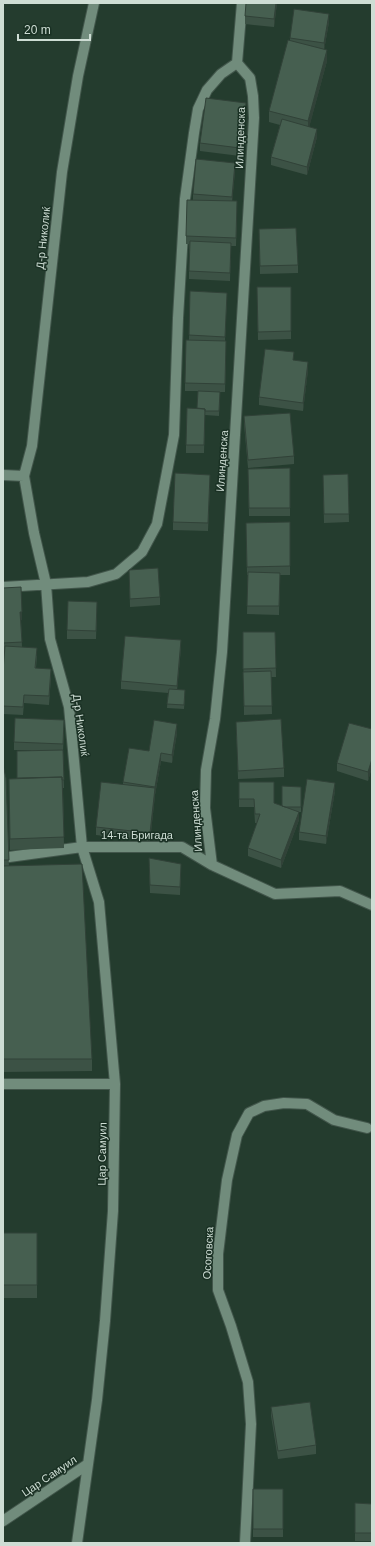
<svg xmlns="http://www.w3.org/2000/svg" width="375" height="1546" font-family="Arial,sans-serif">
  <rect width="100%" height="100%" fill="#243c2e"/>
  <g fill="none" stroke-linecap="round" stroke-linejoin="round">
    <g stroke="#42564b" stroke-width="12">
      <path id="minor" d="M3 475 24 476
        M3 587 88 582 116 574 142 552 157 524 174 435 178 318 185 199 194 133 198 109 207 90 221 74 237 63
        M9 857 82 847H182L212 865 275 894 340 891 372 905
        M212 865 205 808 206 770 215 719 222 652 254 118 253 96 250 78 237 63 242 3
        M3 1084H115
        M3 1521 88 1464
        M77 1543 97 1400 105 1321 113 1211 115 1084 99 902 82 847 69 707 50 639 46 584 34 533 24 476 32 446 62 172 78 76 94 3
        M245 1543 251 1424 248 1382 231 1326 218 1290V1254L227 1180 237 1135 249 1113 264 1106 284 1103 307 1104 334 1120 367 1128"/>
    </g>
    <use href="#minor" stroke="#718c7c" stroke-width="10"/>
  </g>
  <path fill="#3c5245" d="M277 3 274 27 245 24V16Z
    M329 22 324 50 327 61 309 127 317 137 307 175 271 165V157L280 125 269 122V111L290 40V38Z
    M246 111 240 156 200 151V143Z
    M235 171 232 201 237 210 236 246H231L230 281 189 279V244H186V236L193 200V194Z
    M259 237 298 265V273L260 274Z
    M257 287H291V339L258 340Z
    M190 291 227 293 225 341 226 349 225 392H220L219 416 205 415 204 453H186V445L197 408 198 391H185V383L189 340Z
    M294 360 308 370 303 411 259 405V397Z
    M244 416 294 456V464L248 468 244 424Z
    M290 468V516H249L248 469Z
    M348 474 349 522 324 523 323 483Z
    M210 483 208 531 173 530V522Z
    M290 522V575H280L279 615 247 614 248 575H247L246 523Z
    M129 570 160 597V605L130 607Z
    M3 588 22 620H21L22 647 37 656 36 668 51 677 49 705 24 703 23 715 3 714V671L4 651H3Z
    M97 610 96 639H67V630Z
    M243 632H275L276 677H271L272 714 244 715Z
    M181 648 177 689 185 695 184 709 167 708 168 693 121 689V681Z
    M236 722 284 768V777L238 779Z
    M64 729 63 752 64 788H63L64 848 10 850 9 789 17 778 31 750H14V742Z
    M372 729V767L368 781 337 771V763Z
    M177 733 172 763 161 761 155 795 150 841 96 835V827L123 784V782L149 751Z
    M3 765 9 866 92 1059V1071L3 1072Z
    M239 782 274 803 282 806 301 787V812H299V820L281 868 248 856V848L257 823H255L254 807H239Z
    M335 791 326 844 299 840V832Z
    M181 864 180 895 150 893 149 866Z
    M3 1233H37V1298H3Z
    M271 1407 316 1445V1454L278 1459 271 1416Z
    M253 1489H283V1537H253Z
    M355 1503 372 1504V1541H355Z"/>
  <path fill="#314238" d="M276 3H277L274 27V19Z
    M329 14V22L324 51V43Z
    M327 50V61L308 132V121Z
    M246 103V111L240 156V148Z
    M317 129V137L307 175V167Z
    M235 163V171L232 206V197Z
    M308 362V370L303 411V403Z
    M210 475V483L208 531V523Z
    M20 612H22V620L20 621Z
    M181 640V648L177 694V686Z
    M177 724V733L172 763V755Z
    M161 753V761L155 795V787Z
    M372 759V767L368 781V772Z
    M335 783V791L326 844V836Z
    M155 788V796L150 841V833Z
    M299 812V820L281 868V860Z"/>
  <path fill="#465f50" stroke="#314238" d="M246 3H276L274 19 245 16Z
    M294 9 329 14 324 43 290 38Z
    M288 40 327 50 308 121 269 111Z
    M206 98 246 103 240 148 200 143Z
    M282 119 317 129 307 167 271 157Z
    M196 159 235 163 232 197 193 194Z
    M187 200 237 201 236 238 186 236Z
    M296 228 298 265 260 266 259 229Z
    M190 241 231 243 230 273 189 271Z
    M257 287H291V331L258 332Z
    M190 291 227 293 225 337 189 335Z
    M186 340 226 341 225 384 185 383Z
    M265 349 294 352 293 360 308 362 303 403 259 397Z
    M198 391 220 392 219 411H205V409L197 408Z
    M187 408 205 409 204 445H186Z
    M290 413 294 456 248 460 244 416Z
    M290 468V508H249L248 469Z
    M175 473 210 475 208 523 173 522Z
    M348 474 349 514H324L323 475Z
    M290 522V566L247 567 246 523Z
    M158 568 160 597 130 599 129 570Z
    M248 572 280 573 279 606H247Z
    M21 587 22 612H20L22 642 3 643V588Z
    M68 601 97 602 96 631 67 630Z
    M243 632H275L276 668 243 669Z
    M125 636 181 640 177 686 121 681Z
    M5 646 37 648 35 668 51 669 49 696 24 695 23 707 3 706V671Z
    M271 671 272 706H244L243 672Z
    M169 689 185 690 184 705 167 704Z
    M15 718 64 720 63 744 14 742Z
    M281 719 284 768 238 771 236 722Z
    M154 720 177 724 172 755 161 753 155 787 123 782 129 748 149 751Z
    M349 723 372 729V759L368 772 337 763Z
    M63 750 64 780H62V777L17 778V751Z
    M3 765 6 778 9 860H3Z
    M62 777 64 837 10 839 9 779Z
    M307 779 335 783 326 836 299 832Z
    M101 782 155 788 150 833 96 827Z
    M239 782H274V803L299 812 281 860 248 848 260 814H255L254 799H239Z
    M282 786 301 787V807H285L282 806Z
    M149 858 181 864 180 887 150 885Z
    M82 864 92 1059H3V866Z
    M3 1233H37V1285H3Z
    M310 1402 316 1445 278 1451 271 1407Z
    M253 1489H283V1529H253Z
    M355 1503 372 1504V1533H355Z"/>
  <g text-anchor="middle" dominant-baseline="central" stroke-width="3" stroke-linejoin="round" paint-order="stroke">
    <g font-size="11" fill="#ceddd4" stroke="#1a3124">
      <text transform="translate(240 138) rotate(-88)">Илинденска</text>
      <text transform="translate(43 238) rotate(-84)">Д-р Николиќ</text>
      <text transform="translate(222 461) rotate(-86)">Илинденска</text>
      <text transform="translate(81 725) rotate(82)">Д-р Николиќ</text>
      <text transform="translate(196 821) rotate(-94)">Илинденска</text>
      <text x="137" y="835">14-та Бригада</text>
      <text transform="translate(102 1154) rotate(-89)">Цар Самуил</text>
      <text transform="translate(208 1253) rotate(-87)">Осоговска</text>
      <text transform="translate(49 1476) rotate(-34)">Цар Самуил</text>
    </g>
  </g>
  <rect width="375" height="1546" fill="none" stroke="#ceddd4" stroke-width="8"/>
  <path d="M18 34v6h72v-6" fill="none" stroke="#ceddd4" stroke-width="2"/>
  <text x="24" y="34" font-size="12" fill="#ceddd4" stroke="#1a3124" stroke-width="3" paint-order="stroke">20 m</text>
</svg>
